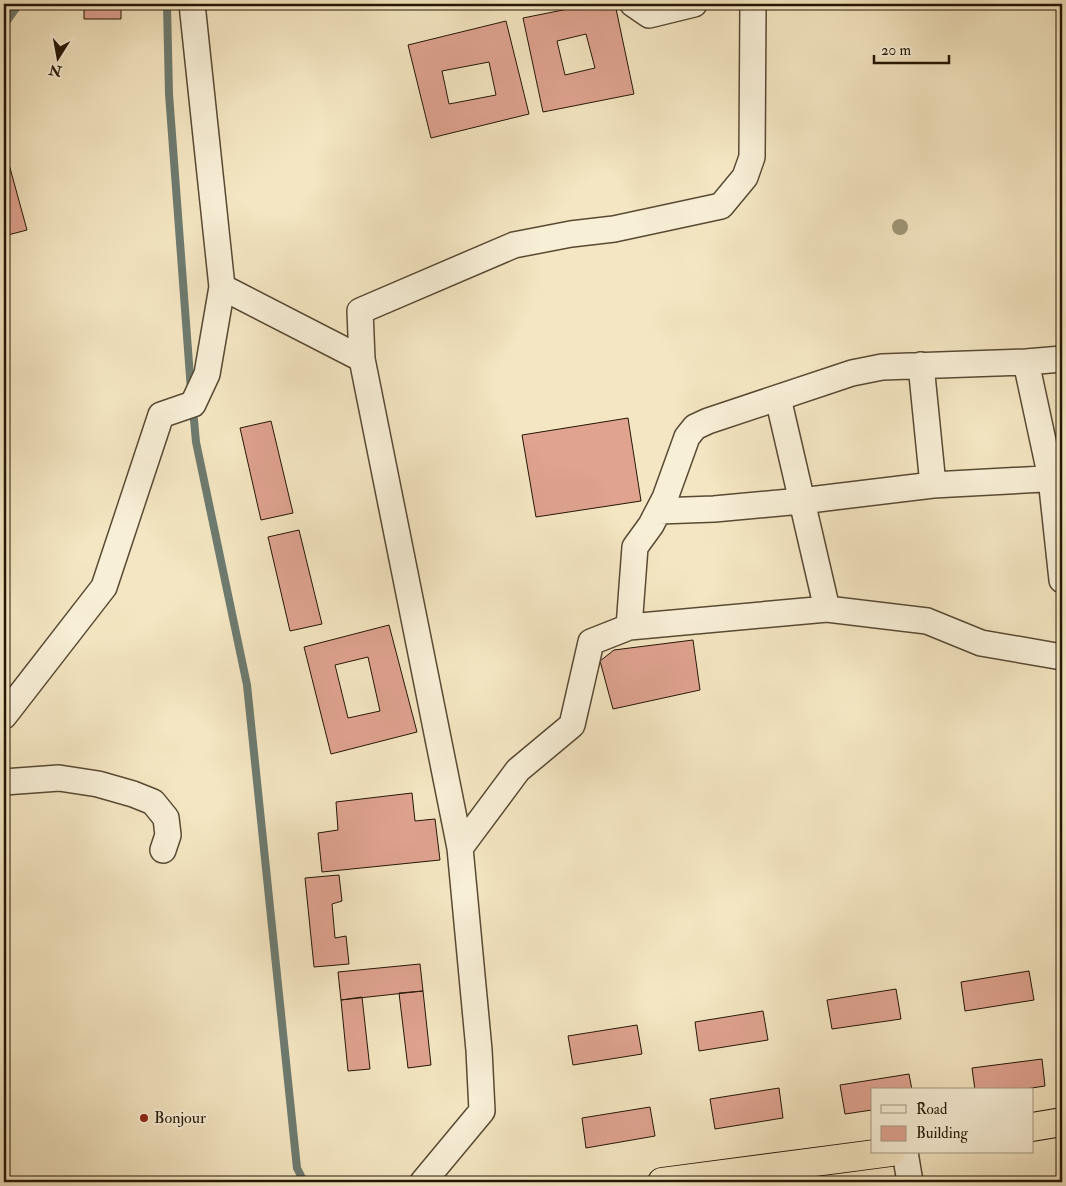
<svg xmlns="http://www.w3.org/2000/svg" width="1066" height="1186" font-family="'IM FELL Double Pica',serif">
  <rect width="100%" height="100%" fill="#f4e6c2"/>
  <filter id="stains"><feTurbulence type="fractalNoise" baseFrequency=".004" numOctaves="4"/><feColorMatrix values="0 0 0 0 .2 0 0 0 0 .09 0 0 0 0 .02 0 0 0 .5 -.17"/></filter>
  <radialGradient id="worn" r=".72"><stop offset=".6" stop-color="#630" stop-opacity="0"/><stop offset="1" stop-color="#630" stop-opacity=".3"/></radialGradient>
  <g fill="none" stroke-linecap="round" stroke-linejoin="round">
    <path stroke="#6d7b70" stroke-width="8" d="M167 4 169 94 191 390
      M4 25 19 4
      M193 409 196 442 247 685 297 1168 304 1182"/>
  </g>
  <path fill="#dfa390" stroke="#241605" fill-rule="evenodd" d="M84 4H121V19H84Z
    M593 4H615L634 94 543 112 523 18ZM586 34 595 68 565 75 557 41Z
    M506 21 529 114 431 138 408 45ZM489 62 496 95 449 104 442 71Z
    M4 146 27 230 4 236Z
    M628 418 641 501 536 517 522 435Z
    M271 421 293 513 261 520 240 428Z
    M299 530 322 624 290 631 268 537Z
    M389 625 417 732 331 754 304 647ZM368 657 380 711 348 718 335 665Z
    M693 640 700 690 613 709 600 661 614 650Z
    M412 793 415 821 435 819 440 860 322 872 318 833 338 830 336 802Z
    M339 875 342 901 332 904 335 938 346 936 349 964 314 967 305 878Z
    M420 964 423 991 341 1000 338 972Z
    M1029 971 1034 1000 965 1011 961 982Z
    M896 989 901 1019 832 1029 827 1000Z
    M423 991 431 1065 408 1068 399 993Z
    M362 997 370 1069 348 1071 341 1000Z
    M763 1011 768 1040 699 1051 695 1022Z
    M637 1025 642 1054 573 1065 568 1036Z
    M1042 1059 1045 1086 1018 1090H975L972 1068Z
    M909 1074 912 1090H872V1110L845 1114 840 1085Z
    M779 1088 783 1118 715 1129 710 1099Z
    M650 1107 655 1136 586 1148 582 1118Z"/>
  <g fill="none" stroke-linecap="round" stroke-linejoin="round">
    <g stroke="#584a34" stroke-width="28">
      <path id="minor" d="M633 4 649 15 694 4
        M222 287 362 359
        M1026 362 1051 478 1062 580
        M921 365 933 485
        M778 398 827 609
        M659 511 714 509 801 501 933 485 1062 478
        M629 627 635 547 651 525 665 498 687 437 695 427 708 421 852 373 882 367 1026 362 1062 359
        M4 716 104 587 161 415 193 404 207 374 222 287 192 4
        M4 782 59 778 98 784 133 794 153 802 166 818 168 835 163 850
        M460 848 518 770 572 725 591 642 629 627 827 609 927 621 981 643 1062 657
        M905 1152 910 1182
        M423 1182 482 1111 479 1050 460 848 362 359 360 311 514 245 571 234 614 229 721 206 745 177 752 157 753 4"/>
    </g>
    <g stroke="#241605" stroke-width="30">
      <path id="highway" d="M1032 1127 1062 1122
        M662 1182 891 1152"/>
    </g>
    <use href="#minor" stroke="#f8efd7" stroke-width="25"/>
    <use href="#highway" stroke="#f4e6c2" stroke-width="28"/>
  </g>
  <circle fill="#9e9676" cx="900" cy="227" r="8"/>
  <circle fill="#8f2418" stroke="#f8efd7" stroke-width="2" cx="144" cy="1118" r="5"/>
  <g text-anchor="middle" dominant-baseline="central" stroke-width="4.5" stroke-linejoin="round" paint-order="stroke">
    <g font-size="16" fill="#241605" stroke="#f8efd7" text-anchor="start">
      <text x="154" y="1118">Bonjour</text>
    </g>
  </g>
  <rect width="1066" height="1186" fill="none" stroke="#f4e6c2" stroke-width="20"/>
  <rect x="5" y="5" width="1056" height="1176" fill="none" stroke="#241605" stroke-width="2.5"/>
  <rect x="10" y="10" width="1046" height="1166" fill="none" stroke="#241605"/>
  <rect x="871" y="1088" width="162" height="65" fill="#f8efd7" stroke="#a39883"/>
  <rect x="881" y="1105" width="25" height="8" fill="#f8efd7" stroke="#a39883"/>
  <text x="916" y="1114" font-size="15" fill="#241605">Road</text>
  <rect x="881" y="1126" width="25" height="15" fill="#dfa390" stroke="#a39883"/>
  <text x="916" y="1138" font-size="15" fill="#241605">Building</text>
  <g transform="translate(58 58) rotate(191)" stroke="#f8efd7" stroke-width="4" paint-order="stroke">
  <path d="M0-4L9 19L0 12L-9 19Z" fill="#241605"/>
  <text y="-8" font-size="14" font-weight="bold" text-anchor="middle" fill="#241605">N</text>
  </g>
  <path d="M874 55v8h75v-8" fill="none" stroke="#241605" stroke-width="2.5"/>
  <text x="881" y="55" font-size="15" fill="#241605" stroke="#f8efd7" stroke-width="4" paint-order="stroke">20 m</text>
  <rect width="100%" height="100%" filter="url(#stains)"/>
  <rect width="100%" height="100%" fill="url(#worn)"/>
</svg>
